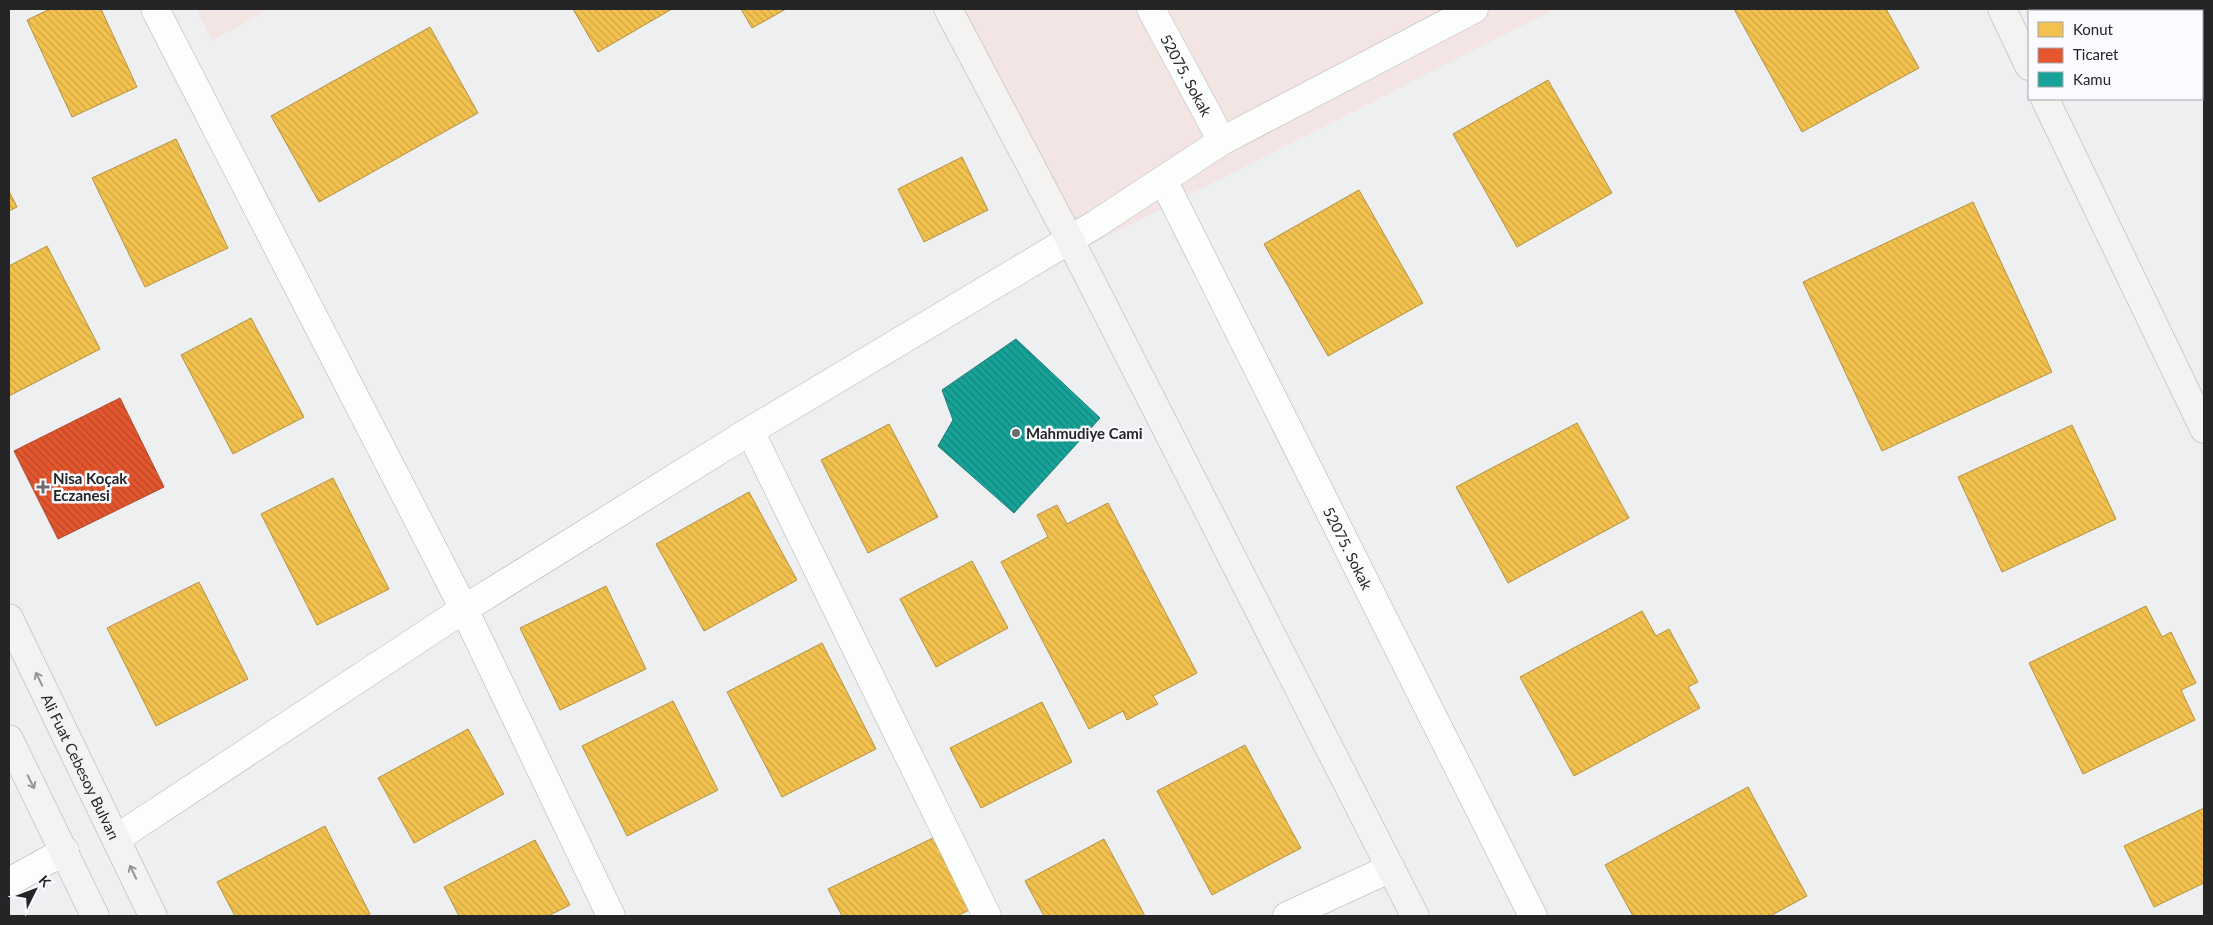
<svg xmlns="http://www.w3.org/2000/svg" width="2213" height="925" font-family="Lato,sans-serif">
  <defs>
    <pattern id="homes-back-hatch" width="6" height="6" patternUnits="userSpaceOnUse" patternTransform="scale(1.25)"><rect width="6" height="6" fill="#f2c14e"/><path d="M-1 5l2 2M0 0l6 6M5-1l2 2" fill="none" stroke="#cfa644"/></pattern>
    <pattern id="shops-back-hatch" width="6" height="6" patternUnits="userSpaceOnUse" patternTransform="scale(1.25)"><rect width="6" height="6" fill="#e4572e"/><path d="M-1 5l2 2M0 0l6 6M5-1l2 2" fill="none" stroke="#b94827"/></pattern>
    <pattern id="public-back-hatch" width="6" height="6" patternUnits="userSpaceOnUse" patternTransform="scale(1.25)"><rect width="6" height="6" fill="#17a398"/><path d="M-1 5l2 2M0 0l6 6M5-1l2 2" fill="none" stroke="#15857c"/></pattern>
  </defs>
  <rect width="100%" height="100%" fill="#edeff1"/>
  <path fill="#f3e5e4" d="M196 9H269L212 41Z
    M959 9H1555L1090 245Z"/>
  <path fill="url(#homes-back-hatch)" stroke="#b49242" d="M50 9H101L137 87 72 117 27 20Z
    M573 9H672L598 52Z
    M741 9H786L752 28Z
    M1734 9H1886L1919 68 1802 132Z
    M430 27 478 113 319 202 271 116Z
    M1548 80 1612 193 1517 247 1453 134Z
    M176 139 228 248 145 287 92 178Z
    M962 157 988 210 924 242 898 189Z
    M1359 190 1423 303 1328 356 1264 244Z
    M9 191 17 207 9 211Z
    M1973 202 2052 372 1882 451 1803 282Z
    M47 246 100 349 9 396V266Z
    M251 318 304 417 233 454 181 355Z
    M1577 423 1629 518 1508 583 1456 487Z
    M889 424 938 517 868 553 821 460Z
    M2072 425 2116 519 2002 572 1958 477Z
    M333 478 389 589 317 625 261 514Z
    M749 492 797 580 704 631 656 544Z
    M1108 503 1197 673 1153 696 1158 704 1127 720 1123 711 1089 729 1001 562 1048 537 1037 515 1057 505 1067 524Z
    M972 561 1008 628 936 667 900 599Z
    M199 582 248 679 156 726 107 628Z
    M606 586 646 669 560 710 520 628Z
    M2146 606 2162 637 2171 632 2196 683 2181 690 2195 720 2083 774 2029 663Z
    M1642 611 1656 636 1669 629 1698 682 1688 687 1700 708 1574 776 1520 677Z
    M822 643 876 749 782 797 727 692Z
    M673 701 718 790 627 836 582 746Z
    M1042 702 1072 762 981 808 950 748Z
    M468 729 504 794 414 843 378 778Z
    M1245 745 1301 848 1212 895 1157 791Z
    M1748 787 1807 896 1770 916H1633L1605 865Z
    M2204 808V883L2154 907 2124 846Z
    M325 826 370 914 365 916H235L217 882Z
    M935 837 971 909 957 916H842L828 889Z
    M1104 839 1145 916H1044L1025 881Z
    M535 840 570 905 548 916H459L444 887Z"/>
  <path fill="url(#shops-back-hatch)" stroke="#ab482c" d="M120 398 164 487 58 539 14 451Z"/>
  <path fill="url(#public-back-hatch)" stroke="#1b7d76" d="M1016 339 1100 418 1014 513 938 446 953 420 942 390Z"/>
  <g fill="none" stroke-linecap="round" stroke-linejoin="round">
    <g stroke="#adaeaf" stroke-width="29">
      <g id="street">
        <path d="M155 9 464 609 611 916"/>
        <path id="s1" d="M1151 9 1222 141"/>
        <path id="s2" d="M1163 180 1533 916"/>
        <path d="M750 431 987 916"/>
        <path d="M117 838 464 609 750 431 1096 224 1222 141 1474 9"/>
        <path d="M9 882 65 851"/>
        <path d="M1287 916 1391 868"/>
      </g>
    </g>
    <g stroke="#adaeaf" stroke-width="29">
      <g id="secondary">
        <path d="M948 9 1069 238 1415 916"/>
        <path d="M2002 9 2029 66"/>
        <path d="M2045 99 2204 429"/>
        <path id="s3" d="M9 618 153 916"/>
        <path d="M9 739 95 916"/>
      </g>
    </g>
    <use href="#street" stroke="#fcfdfd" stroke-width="28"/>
    <use href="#secondary" stroke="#f5f2f2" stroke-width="28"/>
  </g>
  <defs><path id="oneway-shaft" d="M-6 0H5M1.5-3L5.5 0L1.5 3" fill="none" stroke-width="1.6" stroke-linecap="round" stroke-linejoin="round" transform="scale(1.25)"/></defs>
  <g stroke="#979697">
    <use href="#oneway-shaft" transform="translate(39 679) rotate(-116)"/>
    <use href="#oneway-shaft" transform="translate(31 782) rotate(63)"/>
    <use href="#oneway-shaft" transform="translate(133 872) rotate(-115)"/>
  </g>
  <g fill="#6b6c6e" stroke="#fafbff" stroke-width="2">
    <circle cx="1016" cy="433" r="5"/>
    <path d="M40.5 479.5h5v5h5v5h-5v5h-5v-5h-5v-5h5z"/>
  </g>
  <g text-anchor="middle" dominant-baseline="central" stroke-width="5" stroke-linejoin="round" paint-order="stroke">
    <g font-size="15" fill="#252527" stroke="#fafbff">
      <text stroke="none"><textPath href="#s1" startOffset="75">52075. Sokak</textPath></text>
      <text stroke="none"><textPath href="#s2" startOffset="412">52075. Sokak</textPath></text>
      <text stroke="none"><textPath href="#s3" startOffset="165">Ali Fuat Cebesoy Bulvarı</textPath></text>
    </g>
    <g font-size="15" font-weight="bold" fill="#252527" stroke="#fafbff" text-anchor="start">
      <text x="1026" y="433">Mahmudiye Cami</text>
      <text x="53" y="478">Nisa Koçak<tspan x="53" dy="17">Eczanesi</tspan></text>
    </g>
  </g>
  <rect width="2213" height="925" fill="none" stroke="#252527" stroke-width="20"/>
  <rect x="2028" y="10" width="175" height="90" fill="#fafbff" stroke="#a5a5a9"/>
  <rect x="2038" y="22" width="25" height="15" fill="#f2c14e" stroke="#a5a5a9"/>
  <text x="2073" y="35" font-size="15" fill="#252527">Konut</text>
  <rect x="2038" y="48" width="25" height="15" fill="#e4572e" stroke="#a5a5a9"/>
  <text x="2073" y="60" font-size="15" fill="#252527">Ticaret</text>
  <rect x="2038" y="72" width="25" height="15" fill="#17a398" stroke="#a5a5a9"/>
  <text x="2073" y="85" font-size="15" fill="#252527">Kamu</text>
  <g transform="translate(35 890) rotate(48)" stroke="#fafbff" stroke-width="4" paint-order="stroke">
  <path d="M0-4L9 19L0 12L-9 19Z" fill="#252527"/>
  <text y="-8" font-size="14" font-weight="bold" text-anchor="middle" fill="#252527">K</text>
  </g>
</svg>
